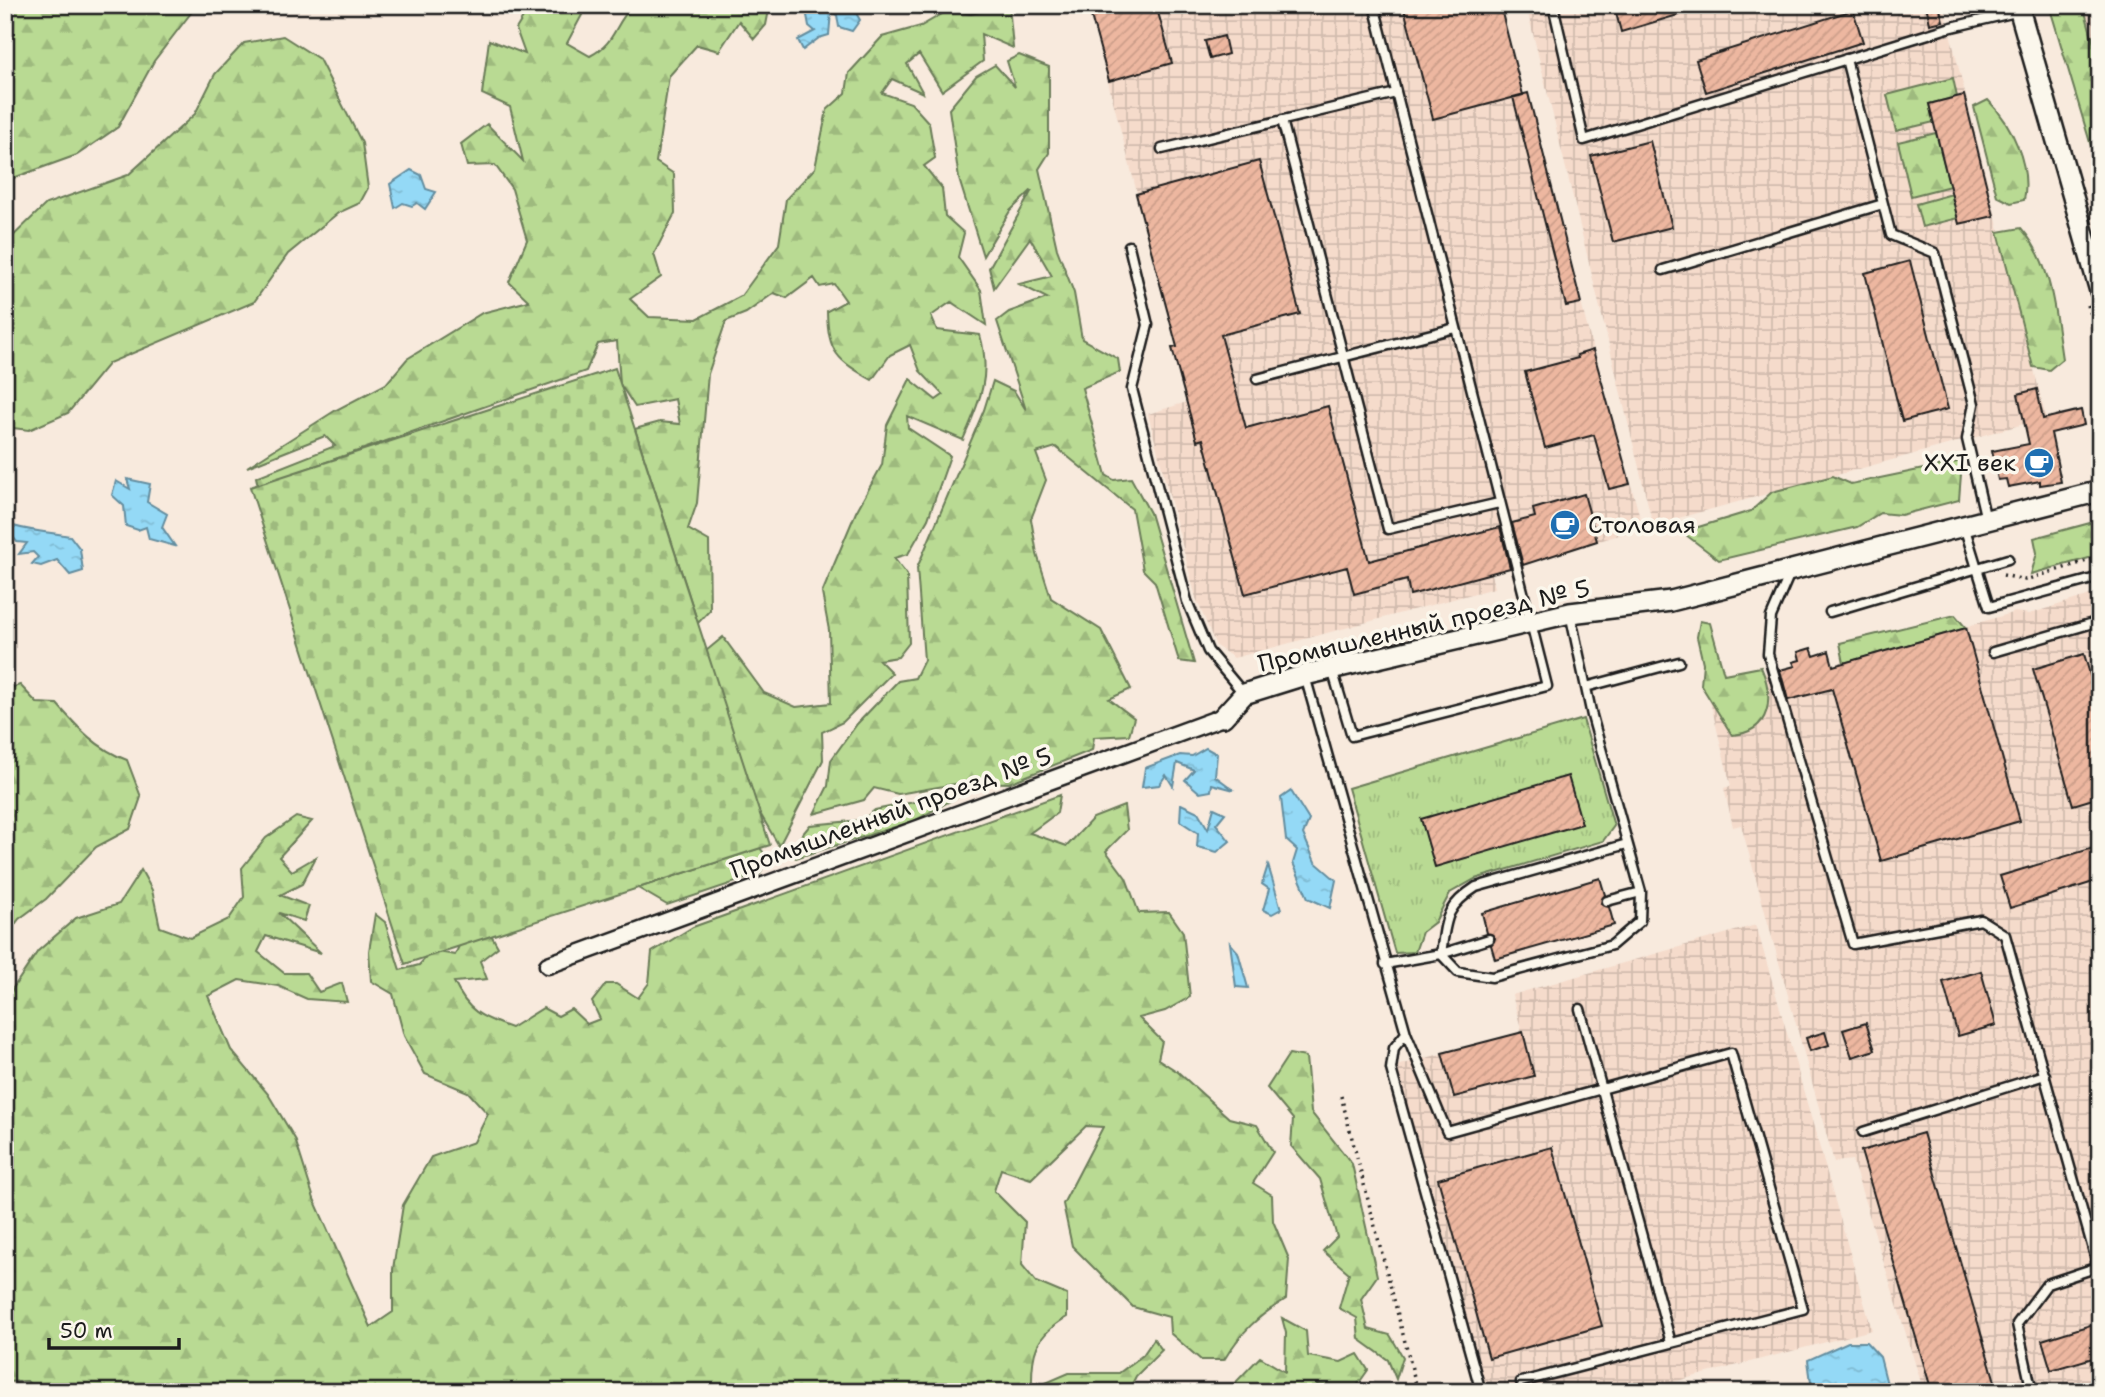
<svg xmlns="http://www.w3.org/2000/svg" width="2105" height="1397" font-family="'Shantell Sans',sans-serif">
  <defs>
    <pattern id="industrial-grid" width="8" height="8" patternUnits="userSpaceOnUse" patternTransform="scale(1.75)"><rect width="8" height="8" fill="#f5dbcb"/><path d="M0 4h8M4 0v8" fill="none" stroke="#d1bbae"/></pattern>
    <pattern id="grass-tufts" width="24" height="20" patternUnits="userSpaceOnUse" patternTransform="scale(1.75)"><rect width="24" height="20" fill="#b9da93"/><path d="M3 7l-1-3M5 7V3M7 7l1-3M15 17l-1-3M17 17v-4M19 17l1-3" fill="none" stroke="#9eba7e"/></pattern>
    <pattern id="forest-firs" width="22" height="20" patternUnits="userSpaceOnUse" patternTransform="scale(1.75)"><rect width="22" height="20" fill="#b9da93"/><path d="M5 1l3.5 6h-7zM16 11l3.5 6h-7z" fill="#9eba7e"/></pattern>
    <pattern id="cemetery-stones" width="16" height="16" patternUnits="userSpaceOnUse" patternTransform="scale(1.75)"><rect width="16" height="16" fill="#b9da93"/><path d="M2 7V4a2 2 0 0 1 4 0v3zM10 15v-3a2 2 0 0 1 4 0v3z" fill="#9eba7e"/></pattern>
    <pattern id="water-ripples" width="26" height="14" patternUnits="userSpaceOnUse" patternTransform="scale(1.75)"><rect width="26" height="14" fill="#94d9f6"/><path d="M2 4q2-2 4 0t4 0M15 11q2-2 4 0t4 0" fill="none" stroke="#7fbad2"/></pattern>
    <pattern id="building-hatch" width="6" height="6" patternUnits="userSpaceOnUse" patternTransform="scale(1.75)"><rect width="6" height="6" fill="#edb7a0"/><path d="M-1 1l2-2M0 6l6-6M5 7l2-2" fill="none" stroke="#cb9d89"/></pattern>
  </defs>
  <rect width="100%" height="100%" fill="#f8eadd"/>
  <filter id="ink" filterUnits="userSpaceOnUse"><feTurbulence type="fractalNoise" baseFrequency=".0143" numOctaves="2"/><feDisplacementMap in="SourceGraphic" scale="14" xChannelSelector="R" yChannelSelector="G"/><feConvolveMatrix kernelMatrix="1 2 1 2 8 2 1 2 1" color-interpolation-filters="sRGB"/></filter>
  <g filter="url(#ink)">
    <path fill="url(#industrial-grid)" d="M1088 5H1500L1523 94 1528 93 1593 350 1643 528 1491 573 1494 588 1234 658 1216 646 1196 598 1148 414 1187 402 1172 348 1177 346Z
      M1526 5H1943L2046 418 1653 525Z
      M2083 5H2100V65Z
      M2100 592V1392H1924L1852 1160 1834 1162 1741 825 1733 827 1724 788 1731 786 1707 689 1761 667 1764 674 1794 666 1793 662 1800 659 1798 652 1811 648 1814 656 1829 651 1833 666 2015 612 2029 614Z
      M1756 925 1872 1330 1635 1392H1487L1396 1066 1522 1032 1512 995Z"/>
    <path fill="url(#grass-tufts)" stroke="#6a7b58" stroke-width="2" d="M1583 719 1614 826 1603 841 1475 879 1450 893 1435 922 1422 932 1415 952 1395 953 1348 788Z"/>
    <path fill="url(#forest-firs)" stroke="#6a7b58" stroke-width="2" d="M5 5H197L154 61 118 127 77 155 5 181Z
      M531 5H583L582 15 567 43 590 56C616 43 613 26 633 5H770L766 25 754 39 739 21 719 51 697 45 669 76 656 162 674 174 675 213 654 254 661 277 630 299 649 317 697 319 741 296 779 244 786 199 815 168 827 110 846 93 849 73 882 37 921 26 949 10 971 14 1009 5 1013 48 981 34 983 61 942 91 919 54 907 64 923 93 892 79 882 93 911 103 929 123 935 158 924 166 942 188 945 216 964 233 958 257 981 290 986 325 951 302 931 316 937 330 980 335C992 376 979 403 963 440L907 416 908 428 950 456 928 519 908 554 894 558 907 575 909 643 898 657 879 660 892 673 843 722 822 732 823 760 779 846 758 810 706 651 723 637 764 693 796 707 831 703 829 630 822 593 856 512 882 465 887 425 910 379 936 400 943 395 920 371 910 345 890 355 872 380C837 360 828 353 827 311L846 301 834 284 820 287 814 278 787 298 774 293 746 313 726 321 708 374 697 503 688 529 709 541 710 610 698 623 635 429 660 422 680 424 675 399 635 407 620 384 617 341 598 344 586 371 258 486 256 477 335 446 325 436 247 467 336 410 386 384 407 359 482 313 529 301 509 282 527 240 512 189 495 165 467 166 461 144 487 124 523 161 510 107 482 94 489 40 525 54 516 29Z
      M2049 5H2083L2100 65V176Z
      M283 36 319 59 362 143 368 188 360 203 338 213 288 254 254 302 109 363 68 413 29 430 5 427V244L46 204 128 175 195 114 215 74 244 43Z
      M1019 55 1049 67V153L1039 169 1057 249 1074 293 1082 339 1118 359 1120 372 1082 388 1106 475 1114 480 1131 478 1150 513 1194 663 1179 661 1155 582 1143 570 1132 509 1056 447 1036 453 1046 480 1031 519 1037 554 1051 598 1101 630 1131 689 1109 699 1134 718 1129 735 1094 737 1092 750 1009 783 967 782 898 794 874 788 864 800 814 814 828 786 831 760 857 724 898 681 915 678 924 660 917 568 984 410 993 381 1014 391 1026 410 997 321 1009 312 1047 298 1019 284 1052 276 1030 238 994 288 989 268 1032 190 1010 211 983 256 959 179 949 109 976 76 995 65 1015 87 1007 61Z
      M1953 78 1957 97 1929 104 1934 122 1896 131 1887 95Z
      M1988 100C2012 124 2031 166 2024 200L2011 203 1997 196 1974 107Z
      M1936 133 1950 186 1911 196 1898 142Z
      M1952 194 1958 218 1922 227 1916 204Z
      M2021 228C2053 264 2055 314 2062 359L2049 370 2033 367 1998 232Z
      M1962 461 1959 500 1901 515 1880 513 1857 527 1719 560 1682 532 1751 511 1772 492 1833 476 1851 484Z
      M2094 522 2100 530V555L2031 574 2037 553 2034 538Z
      M1955 615 1966 628 1844 663 1840 643Z
      M1700 621 1710 623 1724 674 1761 667C1774 697 1772 732 1732 735L1701 685 1703 663 1697 637Z
      M20 685 37 703 57 704C78 728 97 749 127 760L141 797 130 829 96 847 46 899 19 919 5 938V690Z
      M968 791 914 821 796 858 788 852 810 825 862 820 875 810Z
      M1060 795 1057 813 1030 833 1067 846 1093 818 1124 806 1127 830 1106 851 1126 878 1139 913 1169 912 1183 932 1190 997 1165 1011 1139 1018 1162 1041 1158 1059 1178 1072 1229 1118 1257 1125 1273 1152 1253 1183 1272 1195 1273 1221 1289 1259 1286 1299C1258 1316 1241 1332 1224 1360H1201L1170 1333 1169 1317 1133 1307 1072 1246 1063 1204 1103 1127 1086 1126 1031 1179 1001 1169 994 1191 1025 1222 1022 1265 1036 1282 1067 1295V1317C1035 1336 1031 1353 1032 1389L1069 1373H1119L1143 1355 1154 1339 1162 1350 1136 1376 1128 1392H37L27 1381 5 1382V993L9 994 38 951 76 918 119 904 141 870 152 890 160 927 190 938 229 919 244 897 242 868 266 838 296 817 312 821 279 857 292 871 316 857 302 884 280 895 309 906 304 921 279 913 321 953 266 936 258 952 284 973H306L319 992 342 983 347 1002 307 999 278 986 239 980 208 996 231 1050 268 1094 295 1139 314 1199 371 1327 393 1312V1269L403 1205 431 1157 474 1142 488 1114 468 1092 425 1074 404 1036 393 994 371 981 369 951 375 914 385 922 400 970 419 965 432 951 455 955 462 939 489 931 498 947 480 961 487 979 454 982C468 1012 481 1017 511 1028L543 1008 558 1016 571 1009 587 1024 600 1019 592 1002 606 984H616L638 998 649 983 652 952 693 927Z
      M760 848 767 857 760 874 667 905 638 888Z
      M1289 1054 1306 1057 1311 1112 1352 1164 1377 1276 1361 1299 1368 1329 1390 1335 1403 1357 1396 1379 1388 1360 1359 1339 1357 1318 1339 1308 1349 1273 1323 1251 1337 1237 1320 1179 1291 1146 1293 1119 1267 1088Z
      M1282 1318 1306 1331 1308 1356 1341 1362 1358 1354 1368 1370 1354 1390 1317 1384 1321 1392H1236L1235 1383 1260 1357 1285 1372 1286 1333Z"/>
    <path fill="url(#cemetery-stones)" stroke="#6a7b58" stroke-width="2" d="M615 368 770 845 405 964 250 487Z"/>
    <path fill="url(#water-ripples)" stroke="#648d9f" stroke-width="2" d="M811 5H863V12L856 13 860 20 852 31 839 27 837 15 831 12 829 35 819 38 803 50 798 40 815 31 809 26 806 10Z
      M411 170 421 175 426 189 436 192 425 209 417 203 412 206 403 203 395 208 390 184Z
      M127 479 150 484 147 502 167 514 162 527 175 546 149 539 146 527 138 530 126 526 124 506 112 495 116 481 130 489Z
      M5 523C26 532 47 531 70 536L80 549 83 571 70 575 57 560 41 566 32 564 38 557 33 552 19 554 27 543 17 542 12 536 5 542Z
      M1206 748 1217 754 1215 776 1234 790 1212 784 1211 791 1200 793 1185 780 1194 770 1177 763 1173 786 1166 775 1159 785 1142 787 1145 768 1180 755 1192 756Z
      M1291 791 1309 820 1303 834 1315 862 1336 880 1330 908 1308 898 1293 863 1297 850 1286 840 1281 798Z
      M1181 804 1198 812 1208 829 1214 808 1225 813 1216 824 1230 841 1217 852 1197 847 1198 833 1180 821Z
      M1268 865 1281 909 1272 914 1263 910 1269 889 1262 884Z
      M1230 943 1238 952 1248 988 1236 987Z
      M1848 1342H1866L1880 1357 1889 1392H1803L1811 1382 1808 1360Z"/>
    <path fill="url(#building-hatch)" stroke="#1c1c1c" stroke-width="2" d="M1088 5H1156L1172 63 1109 81Z
      M1403 5H1500L1523 95 1433 119Z
      M1614 5H1698V9L1621 32Z
      M1926 5H1939L1943 21 1930 24Z
      M1853 10 1863 42 1706 92 1696 60Z
      M1224 36 1228 54 1210 59 1205 41Z
      M1528 93 1581 303 1566 306 1513 97Z
      M1964 95 1994 216 1959 224 1929 104Z
      M1650 141 1672 227 1613 242 1591 156Z
      M1259 161 1300 314 1221 335 1246 428 1328 406 1369 561 1500 527 1510 568 1410 595 1407 580 1354 594 1347 567 1245 594 1203 439 1197 441 1172 348 1177 347 1136 194Z
      M1910 261 1948 409 1902 421 1865 273Z
      M1593 350 1630 484 1609 489 1594 435 1545 448 1525 372 1578 358 1577 355Z
      M2037 389 2043 419 2081 410 2084 425 2051 433 2061 482 2040 485V481L2008 487 2006 479 1998 480 1992 451 2029 444 2018 394Z
      M1584 494 1597 541 1523 565 1512 523 1535 517 1533 509Z
      M1966 628 2020 821 1881 861 1832 689 1788 700 1780 670 1795 666 1793 662 1800 660 1798 652 1811 648 1814 656 1829 651 1833 666Z
      M2084 654 2100 708V797L2073 805 2033 669Z
      M1568 776 1582 824 1435 867 1421 819Z
      M2100 846V880L2010 908 2000 876Z
      M1600 878 1605 895 1601 903 1609 907 1614 925 1495 959 1491 945 1495 938 1487 933 1482 913Z
      M1981 971 1996 1025 1958 1036 1943 982Z
      M1866 1023 1875 1050 1852 1057 1843 1030Z
      M1523 1032 1534 1076 1454 1097 1442 1053Z
      M1825 1032 1829 1045 1810 1051 1806 1038Z
      M1923 1133 1998 1392H1932L1861 1151Z
      M1552 1147 1602 1326 1489 1358 1438 1179Z
      M2100 1322V1356L2051 1370 2042 1340Z"/>
    <g fill="none" stroke-linecap="round" stroke-linejoin="round">
      <g stroke="#1c1c1c" stroke-width="13">
        <path id="service" d="M1553 5 1584 140 1948 28 2020 11
          M1846 59 1891 235 1935 253 1974 404 1967 439 1986 520
          M1282 120 1388 529 1499 503
          M1162 149 1396 93
          M1129 246 1148 325 1132 389 1187 601 1208 651 1244 694
          M1663 270 1883 204
          M1257 379 1455 328
          M1964 526 1989 607 2100 577
          M1790 573 1771 617 1768 654 1853 944 1981 920 2005 935 2098 1267 2047 1284 2017 1324 2032 1392
          M1830 612 2008 559
          M1570 613 1592 716 1641 892 1607 901
          M1993 652 2100 621
          M1332 669 1352 736 1547 686 1374 5
          M1305 676 1406 1033 1447 1132 1731 1053 1803 1309 1521 1382
          M1586 687 1679 662
          M1627 844 1476 887C1445 907 1446 919 1441 954L1458 972 1492 977 1612 945 1640 921 1641 892
          M1385 964 1441 954 1489 939
          M1580 1009 1671 1343
          M1406 1033 1394 1048 1391 1069 1481 1392
          M1863 1132 2045 1075"/>
      </g>
      <g stroke="#1c1c1c" stroke-width="21">
        <path id="minor" d="M548 965 1223 717"/>
      </g>
      <g stroke="#1c1c1c" stroke-width="24">
        <path id="tertiary" d="M2018 5 2100 291
          M1223 717 1244 694 1305 675 1570 613 1671 601 2100 491"/>
      </g>
      <path stroke="#1c1c1c" stroke-width="3.5" stroke-dasharray="2 5" stroke-linecap="butt" d="M2088 305 2100 343
        M2097 427 2100 435
        M2003 575 2025 580 2100 557
        M1341 1096 1418 1392"/>
      <use href="#service" stroke="#fbf7ec" stroke-width="8"/>
      <use href="#minor" stroke="#fbf7ec" stroke-width="16"/>
      <use href="#tertiary" stroke="#fbf7ec" stroke-width="19"/>
    </g>
  </g>
  <defs>
    <g id="cafe-disc" transform="scale(1.575)"><circle r="9.5" fill="#1f6fb2" stroke="#fbf7ec"/><path d="M-5.5-4.5H6V0H3Q3 3.5 0 3.5H-2.5Q-5.5 3.5-5.5 0ZM3-3.2v2h1.7v-2ZM-6 4.5H4V6H-6Z" fill="#fff"/></g>
  </defs>
  <g fill-rule="evenodd">
    <use href="#cafe-disc" x="2039" y="463"/>
    <use href="#cafe-disc" x="1565" y="525"/>
  </g>
  <g text-anchor="middle" dominant-baseline="central" stroke-width="7" stroke-linejoin="round" paint-order="stroke">
    <g font-size="24" fill="#1c1c1c" stroke="#fbf7ec" text-anchor="end">
      <text x="2016" y="463">XXI век</text>
      <text x="1588" y="525" text-anchor="start">Столовая</text>
    </g>
    <g font-size="24" fill="#1c1c1c" stroke="#fbf7ec">
      <text transform="translate(1424 626) rotate(-13)">Промышленный проезд № 5</text>
      <text transform="translate(891 813) rotate(-20)">Промышленный проезд № 5</text>
    </g>
  </g>
  <rect width="2105" height="1397" fill="none" stroke="#fbf7ec" stroke-width="28"/>
  <rect x="14" y="14" width="2077" height="1369" fill="none" stroke="#1c1c1c" stroke-width="2.5" filter="url(#ink)"/>
  <path d="M49 1338v10h130v-10" fill="none" stroke="#1c1c1c" stroke-width="3.5"/>
  <text x="60" y="1338" font-size="21" fill="#1c1c1c" stroke="#fbf7ec" stroke-width="5" paint-order="stroke">50 m</text>
</svg>
